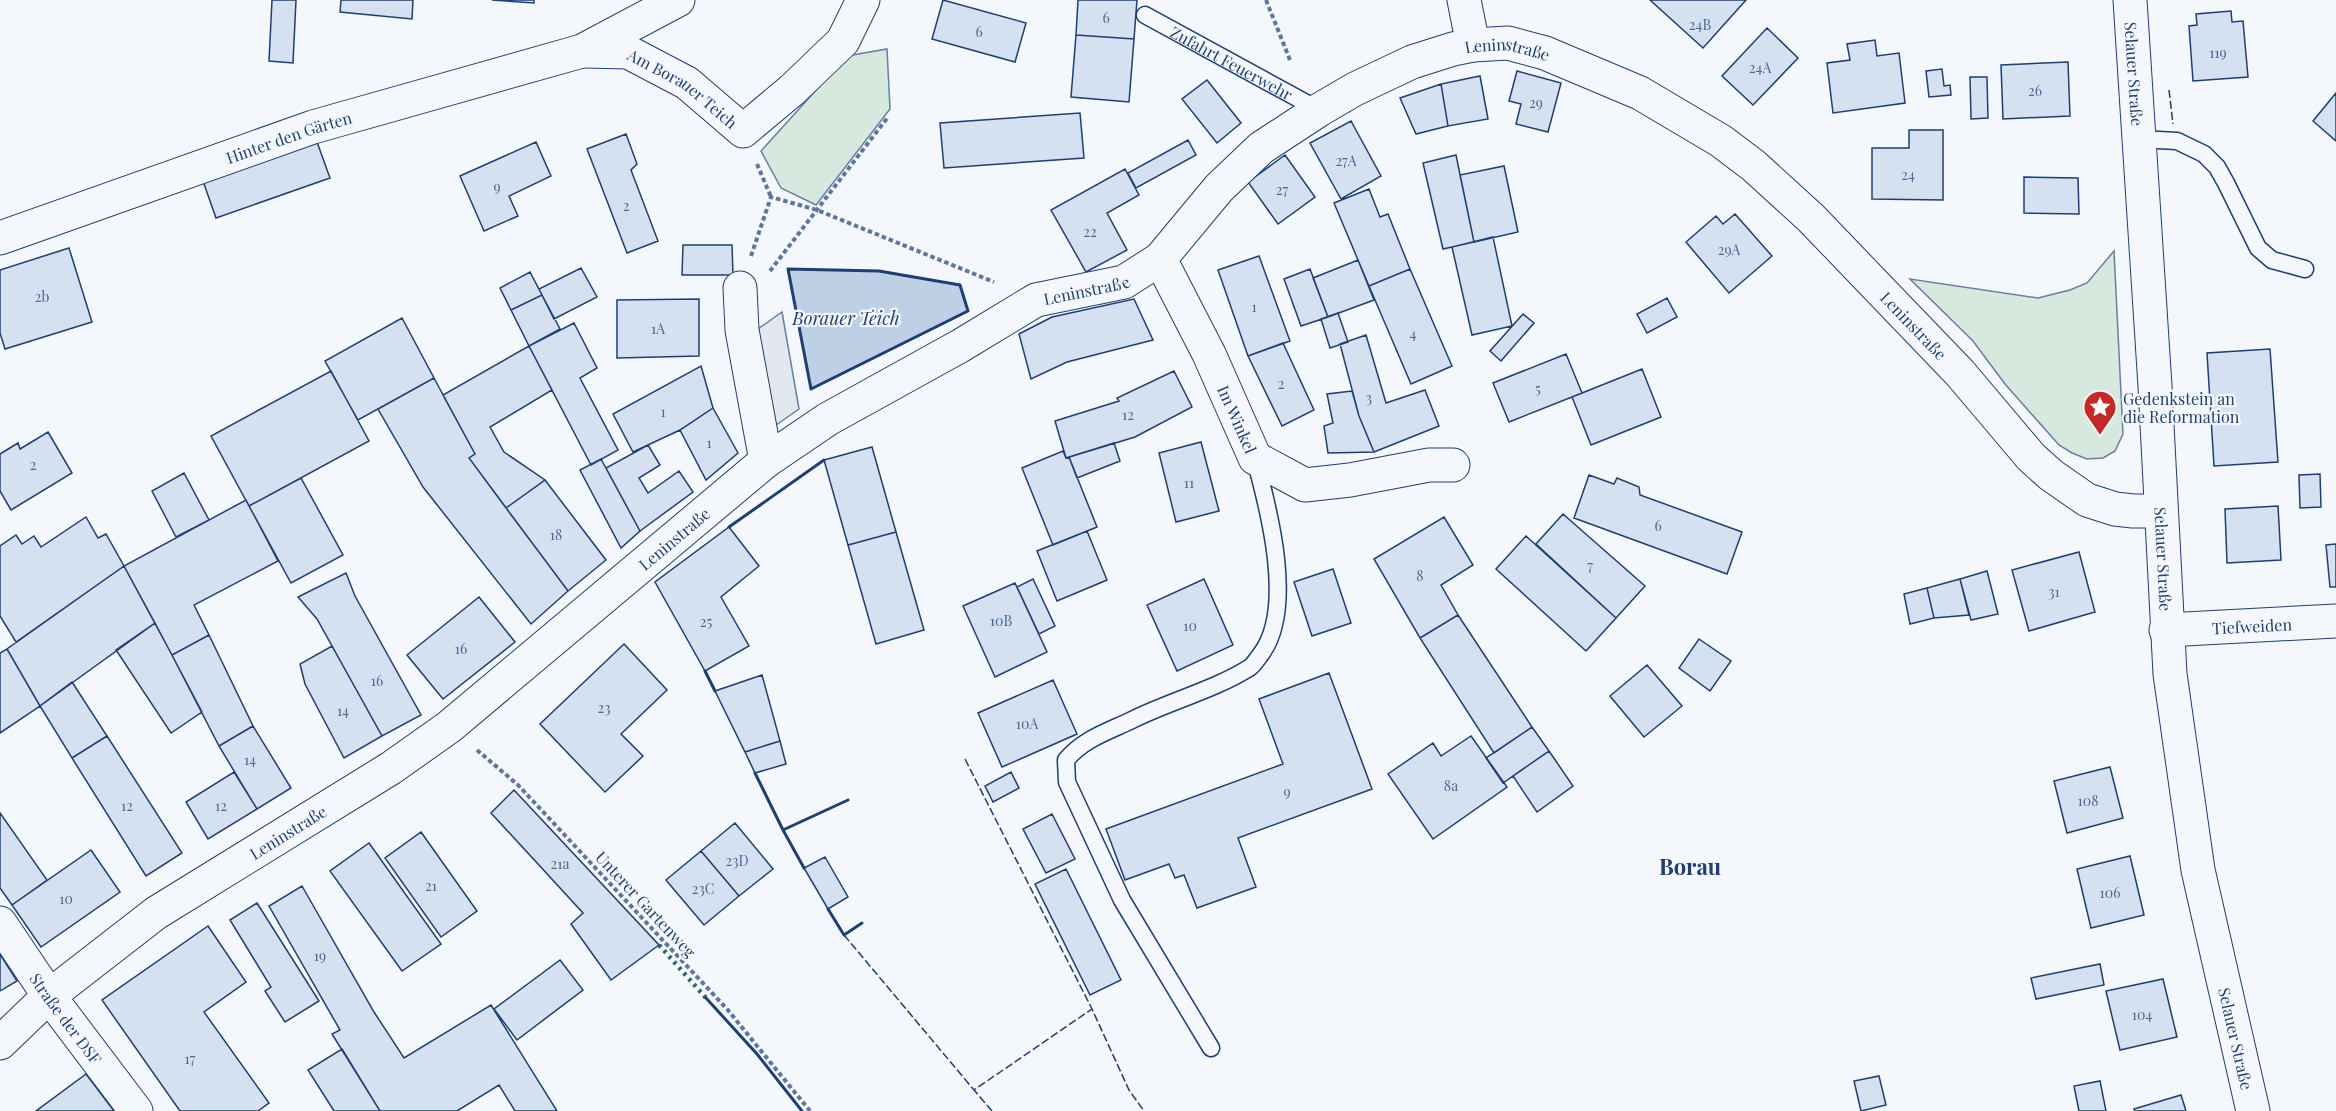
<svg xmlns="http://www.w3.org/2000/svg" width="2336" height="1111" font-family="'Playfair Display',serif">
  <rect width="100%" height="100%" fill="#f4f7fb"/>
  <path fill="#d7e8df" stroke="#687fa3" stroke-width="1.5" d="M887 49 890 109 816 205 781 188 761 151 847 56Z
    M2114 251 2123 434 2115 451 2103 458 2087 459 2072 453 2059 445 2005 384 1973 341 1910 279 2038 298 2070 290 2087 283Z"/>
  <path fill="#e3e8f0" stroke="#687fa3" stroke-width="1.5" d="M782 312 799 409 766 432 748 336Z"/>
  <path fill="#bed0e5" stroke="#687fa3" stroke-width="1.5" d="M788 269 879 271 960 285 968 311 811 389Z"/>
  <path fill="#d5e0f0" stroke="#1d3f73" stroke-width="1.5" d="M272 0H296L293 63 269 61Z
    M341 0H413L412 19 340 12Z
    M492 0H534V3Z
    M943 0 1026 23 1015 62 932 39Z
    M1078 0H1137L1134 39 1076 35Z
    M1650 0H1746L1703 48Z
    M2231 11 2232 22 2243 21 2248 77 2193 81 2189 26 2197 25 2196 14Z
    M1767 28 1798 58 1753 105 1722 76Z
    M1076 35 1134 39 1129 102 1071 97Z
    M1875 40 1877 56 1899 53 1905 103 1833 113 1827 63 1850 60 1847 44Z
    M2068 62 2070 116 2003 119 2001 65Z
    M1942 69 1944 86 1950 85 1951 95 1929 97 1926 71Z
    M1517 71 1561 83 1548 132 1516 124 1521 104 1509 101Z
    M1480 76 1488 119 1448 126 1441 84Z
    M1970 77H1987L1988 118 1971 119Z
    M1207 80 1241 123 1217 143 1182 99Z
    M1441 84 1448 126 1416 134 1400 98Z
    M2336 93V141L2313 121Z
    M1080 113 1084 158 944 168 940 123Z
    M1351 121 1381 176 1341 199 1310 143Z
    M1909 130H1943V200L1872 199V148H1909Z
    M626 134 637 164 631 170 658 241 627 253 587 149Z
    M1188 140 1196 155 1136 188 1128 173Z
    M317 142 330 178 216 218 203 181Z
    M536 142 551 176 509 196 518 216 484 231 460 176Z
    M1285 155 1315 197 1278 224 1248 182Z
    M1456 155 1474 242 1443 249 1423 163Z
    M1504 166 1518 232 1474 242 1460 175Z
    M1125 169 1139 195 1107 213 1127 250 1086 272 1051 210Z
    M2024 177 2078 178 2079 214 2024 213Z
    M1369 189 1380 217 1388 214 1410 269 1369 286 1334 203Z
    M1735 214 1772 256 1729 293 1686 242 1716 216 1723 224Z
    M1493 237 1512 326 1472 335 1452 247Z
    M683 245H732L733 275H682Z
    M69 248 92 322 5 349 0 333V270Z
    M1259 256 1290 341 1248 356 1218 270Z
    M1358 260 1374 300 1328 317 1313 278Z
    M581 268 597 297 554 319 539 289Z
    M1310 269 1328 317 1301 326 1284 279Z
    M1410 269 1452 366 1411 384 1369 286Z
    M530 272 542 295 511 310 500 288Z
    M542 295 560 329 529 346 511 310Z
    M1667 298 1677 317 1647 333 1637 314Z
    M699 299V356L617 358V300Z
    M1134 299 1153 340 1067 362 1031 379 1019 334 1052 317Z
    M1338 313 1348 342 1330 348 1321 319Z
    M1523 314 1534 323 1501 361 1490 351Z
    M402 318 434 378 358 420 325 361Z
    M574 323 597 368 580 378 618 450 591 465 529 346Z
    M1366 335 1386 403 1425 390 1439 426 1374 452 1359 416 1340 344Z
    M1283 343 1314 410 1282 426 1248 356Z
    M529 346 552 390 490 427 504 452 545 480 506 508 469 458 475 454 443 395Z
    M2270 349 2278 462 2214 466 2207 353Z
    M1566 354 1582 393 1509 422 1493 383Z
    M701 366 713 408 680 430 633 452 613 414Z
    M1642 369 1661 417 1591 445 1572 397Z
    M331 371 369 441 249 506 211 436Z
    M1174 371 1192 407 1135 437 1066 458 1055 421 1119 401 1117 398Z
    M434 378 475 454 469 458 568 591 531 624 423 487 378 409Z
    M1352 391 1359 416 1374 452 1328 453 1324 426 1333 423 1327 394Z
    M713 408 738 453 706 480 680 430Z
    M48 432 72 473 11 510 0 491V454L18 443 20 449Z
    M1201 442 1219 511 1176 522 1159 453Z
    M1114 443 1120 461 1077 478 1069 457Z
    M648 445 660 465 639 478 648 493 679 471 693 492 640 531 606 468Z
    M872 447 896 532 848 545 824 460Z
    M1063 451 1066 458 1069 457 1097 527 1053 545 1022 468Z
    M601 459 640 531 621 548 580 470Z
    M184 473 209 520 176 537 152 491Z
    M2320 474 2321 507 2300 508 2299 475Z
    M1589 475 1614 484 1617 478 1639 487 1640 495 1742 532 1727 574 1574 518Z
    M301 478 343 555 291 583 249 506Z
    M545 480 606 560 568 591 506 508Z
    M246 500 278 561 194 605 209 635 172 655 124 566Z
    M2278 506 2281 560 2227 563 2225 509Z
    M1563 514 1645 586 1616 618 1536 544Z
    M86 517 98 538 106 534 124 566 16 642 0 616V546L16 535 22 544 34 536 41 547Z
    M1444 517 1473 565 1441 585 1458 615 1420 638 1374 559Z
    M729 527 759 566 721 597 749 646 705 671 655 582Z
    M1087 531 1107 580 1057 601 1037 551Z
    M896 532 924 630 876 644 848 545Z
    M1526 536 1616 618 1586 651 1496 569Z
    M2336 544V587H2330L2326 545Z
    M2079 552 2095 612 2029 631 2012 570Z
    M124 566 155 623 40 706 7 649Z
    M1333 569 1351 623 1312 636 1294 582Z
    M1987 571 1998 614 1971 620 1960 579Z
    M346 573 355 596 421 715 382 736 317 619 298 597Z
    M1033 579 1055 626 1039 634 1017 587Z
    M1204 579 1233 645 1177 671 1147 605Z
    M1960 579 1969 615 1934 618 1927 588Z
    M1015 583 1047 652 995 677 963 606Z
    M1927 588 1934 618 1910 624 1904 594Z
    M479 597 515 642 443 699 407 655Z
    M1458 615 1532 727 1494 753 1420 638Z
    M155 623 202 712 171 733 116 650Z
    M209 635 253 726 219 746 172 655Z
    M1699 639 1731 661 1710 691 1679 668Z
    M624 644 667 690 621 734 643 756 605 792 540 724Z
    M332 646 382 736 344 758 305 684 300 664Z
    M7 649 40 706 0 733V653Z
    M1647 665 1682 706 1644 737 1610 696Z
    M1329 673 1372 789 1238 838 1256 887 1197 908 1184 875 1175 878 1169 864 1125 880 1106 829 1283 764 1259 699Z
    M762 675 780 741 745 752 715 691Z
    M1053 680 1077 734 1002 767 978 713Z
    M72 682 107 736 72 758 40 706Z
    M253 726 291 788 257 809 219 746Z
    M1532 727 1549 751 1503 783 1486 758Z
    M107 736 182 853 146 876 72 758Z
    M1471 736 1507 787 1433 839 1388 774 1433 743 1441 756Z
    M780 741 786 764 755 773 745 752Z
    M1549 751 1573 786 1537 812 1513 776Z
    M2110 767 2123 818 2067 833 2054 781Z
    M234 772 257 809 208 839 186 802Z
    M1011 772 1019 788 993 802 985 786Z
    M514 790 659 945 611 980 571 924 583 913 491 813Z
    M0 813 47 880 12 905 0 888Z
    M1052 814 1075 859 1046 873 1023 829Z
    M735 823 773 869 739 896 701 851Z
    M421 832 477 911 441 937 385 858Z
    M369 843 441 944 402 971 330 871Z
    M91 850 120 892 41 947 12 905Z
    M701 851 739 896 704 925 666 880Z
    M2130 856 2144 915 2091 928 2077 869Z
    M825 857 848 897 828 909 804 868Z
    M1066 869 1121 980 1090 995 1035 884Z
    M302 886 374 1012 404 1058 491 1005 557 1111H515L499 1085 457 1111H380L332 1034 340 1030 269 906Z
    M257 903 319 1001 285 1022 265 991 271 987 230 920Z
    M208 926 246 982 204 1012 269 1103 258 1111H180L102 1000Z
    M0 954 17 981 0 991Z
    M560 960 583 990 517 1040 494 1009Z
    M2100 964 2104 985 2036 999 2031 978Z
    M2163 979 2177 1037 2120 1050 2106 991Z
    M342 1049 380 1111H334L308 1070Z
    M86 1074 114 1111H36Z
    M1879 1076 1886 1105 1861 1111 1854 1081Z
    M2100 1081 2106 1111H2079L2074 1086Z
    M2181 1095 2186 1111H2135L2134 1109Z"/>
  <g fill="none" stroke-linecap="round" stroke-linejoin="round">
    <g stroke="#1d3f73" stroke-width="19">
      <g id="service">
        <path id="s1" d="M1145 15 1319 110"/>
        <path d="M2139 139 2177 141 2204 154 2217 167 2226 183 2258 248 2272 260 2305 269"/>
        <path d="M1211 1048 1122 900 1067 782 1066 760C1083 739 1109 731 1132 720 1168 702 1216 689 1249 668 1254 665 1257 659 1261 654 1295 609 1269 510 1255 459"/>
      </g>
    </g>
    <g stroke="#1d3f73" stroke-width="35">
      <g id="minor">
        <path d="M1464 0 1473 45"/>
        <path id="s2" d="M584 51 628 52 687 83 743 131 792 90 843 41 863 0"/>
        <path id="s3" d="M0 238 313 127 582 51 678 0"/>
        <path id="s4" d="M1160 259 1209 354 1255 458 1305 485 1350 480 1429 465H1453"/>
        <path d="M740 288 742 330 766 461"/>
        <path id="s5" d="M2166 630 2336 621"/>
        <path id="s6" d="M0 923 49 996 136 1111"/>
        <path id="s7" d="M0 1043 49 996 156 913 391 768 449 727 766 461 828 419 960 346 1036 300 1124 282 1160 259 1219 188 1261 148 1319 110 1355 89 1412 62 1453 49 1473 45 1508 43 1545 53 1640 93 1721 141 1754 166 1811 218 1960 373 2031 457 2051 475 2087 500 2115 509 2133 511H2161"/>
      </g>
    </g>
    <g stroke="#1d3f73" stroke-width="35">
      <g id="secondary">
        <path id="s8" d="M2130 0 2155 386 2170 674 2198 870 2253 1111"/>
      </g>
    </g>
    <path stroke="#5e769c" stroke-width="4" stroke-dasharray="4.5 3" stroke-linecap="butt" d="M1266 0 1290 60
      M757 164 771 197
      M751 256 771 197 817 210 994 282
      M770 271 888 117
      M477 750 518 785 727 1009 810 1111"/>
    <use href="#service" stroke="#f4f7fb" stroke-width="16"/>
    <use href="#minor" stroke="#f4f7fb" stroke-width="33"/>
    <use href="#secondary" stroke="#f4f7fb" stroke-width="33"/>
    <path stroke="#2c6c60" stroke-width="4.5" stroke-dasharray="3 4.5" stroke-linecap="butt" d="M659 945 706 998"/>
    <path stroke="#1d3f73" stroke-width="1.5" stroke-dasharray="8 3" stroke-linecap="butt" d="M2169 90 2173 124
      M965 759 1092 1009 1129 1090 1144 1111
      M844 935 974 1090
      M992 1111 974 1090 1092 1009"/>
    <path stroke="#1d3f73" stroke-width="3" d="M788 269 879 271 960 285 968 311 811 389Z
      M729 527 824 460
      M705 671 715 691
      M755 773 783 830 848 800
      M783 830 804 868
      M828 909 844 935 862 923
      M706 998 757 1054 802 1111"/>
  </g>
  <defs>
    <g id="sight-pin" transform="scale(1.725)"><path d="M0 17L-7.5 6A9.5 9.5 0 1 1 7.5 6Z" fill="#c62828" stroke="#f4f7fb"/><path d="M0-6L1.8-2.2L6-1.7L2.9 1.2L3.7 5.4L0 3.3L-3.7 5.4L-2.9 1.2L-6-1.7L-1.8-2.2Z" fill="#fff"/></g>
  </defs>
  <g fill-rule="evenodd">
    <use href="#sight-pin" x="2100" y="407"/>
  </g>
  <g text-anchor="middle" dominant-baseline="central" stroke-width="4.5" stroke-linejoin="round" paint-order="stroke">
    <g font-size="14" fill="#4b6792">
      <text x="1106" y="17">6</text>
      <text x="1700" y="24">24B</text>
      <text x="979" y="31">6</text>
      <text x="2218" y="52">119</text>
      <text x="1760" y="67">24A</text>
      <text x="2035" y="90">26</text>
      <text x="1536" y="102">29</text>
      <text x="1346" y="160">27A</text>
      <text x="1908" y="174">24</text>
      <text x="497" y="186">9</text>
      <text x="1282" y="189">27</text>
      <text x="626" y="205">2</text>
      <text x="1090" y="231">22</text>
      <text x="1729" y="249">29A</text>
      <text x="42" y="296">2b</text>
      <text x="1254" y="306">1</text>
      <text x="658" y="328">1A</text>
      <text x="1413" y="333">4</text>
      <text x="1281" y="383">2</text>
      <text x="1538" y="388">5</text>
      <text x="1369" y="397">3</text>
      <text x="663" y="411">1</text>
      <text x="1128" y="414">12</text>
      <text x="709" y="442">1</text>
      <text x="33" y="464">2</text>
      <text x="1189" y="482">11</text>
      <text x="1658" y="525">6</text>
      <text x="556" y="534">18</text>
      <text x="1590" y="565">7</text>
      <text x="1420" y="575">8</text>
      <text x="2054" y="591">31</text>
      <text x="1001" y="620">10B</text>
      <text x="706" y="621">25</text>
      <text x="1190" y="625">10</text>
      <text x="461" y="648">16</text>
      <text x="377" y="680">16</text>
      <text x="604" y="707">23</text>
      <text x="343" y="710">14</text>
      <text x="1027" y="723">10A</text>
      <text x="250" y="759">14</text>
      <text x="1451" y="785">8a</text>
      <text x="1287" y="791">9</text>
      <text x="2088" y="800">108</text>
      <text x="127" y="805">12</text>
      <text x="221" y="805">12</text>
      <text x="737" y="860">23D</text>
      <text x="560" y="863">21a</text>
      <text x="431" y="885">21</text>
      <text x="703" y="888">23C</text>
      <text x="2110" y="892">106</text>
      <text x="66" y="898">10</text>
      <text x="320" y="955">19</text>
      <text x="2142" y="1014">104</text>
      <text x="190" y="1058">17</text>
    </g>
    <g font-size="16" fill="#1d3f73" stroke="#f4f7fb">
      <text stroke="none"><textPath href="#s7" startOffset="1834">Leninstraße</textPath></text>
      <text stroke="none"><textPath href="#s1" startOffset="99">Zufahrt Feuerwehr</textPath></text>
      <text stroke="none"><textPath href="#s8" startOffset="74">Selauer Straße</textPath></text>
      <text stroke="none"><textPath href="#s2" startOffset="110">Am Borauer Teich</textPath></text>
      <text stroke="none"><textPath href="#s3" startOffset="306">Hinter den Gärten</textPath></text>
      <text stroke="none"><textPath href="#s7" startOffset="1330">Leninstraße</textPath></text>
      <text stroke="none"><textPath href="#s7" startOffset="2337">Leninstraße</textPath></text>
      <text stroke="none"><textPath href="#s4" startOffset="178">Im Winkel</textPath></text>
      <text stroke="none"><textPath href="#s7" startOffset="844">Leninstraße</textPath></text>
      <text stroke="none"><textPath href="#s8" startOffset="560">Selauer Straße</textPath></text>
      <text stroke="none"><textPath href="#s5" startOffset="86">Tiefweiden</textPath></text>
      <text stroke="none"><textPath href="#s7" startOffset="358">Leninstraße</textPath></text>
      <text transform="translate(646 904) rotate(47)">Unterer Gartenweg</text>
      <text stroke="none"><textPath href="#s6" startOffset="116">Straße der DSF</textPath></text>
      <text stroke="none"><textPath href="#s8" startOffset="1046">Selauer Straße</textPath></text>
    </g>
    <g font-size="16" fill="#1d3f73" stroke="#f4f7fb" text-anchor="start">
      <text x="2123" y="398">Gedenkstein an<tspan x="2123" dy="18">die Reformation</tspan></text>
    </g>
    <g font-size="18" font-style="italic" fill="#1d3f73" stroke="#f4f7fb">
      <text x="846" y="318">Borauer Teich</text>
    </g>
    <g font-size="22" font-weight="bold" fill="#1d3f73" stroke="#f4f7fb">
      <text x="1690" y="866">Borau</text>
    </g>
  </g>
</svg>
